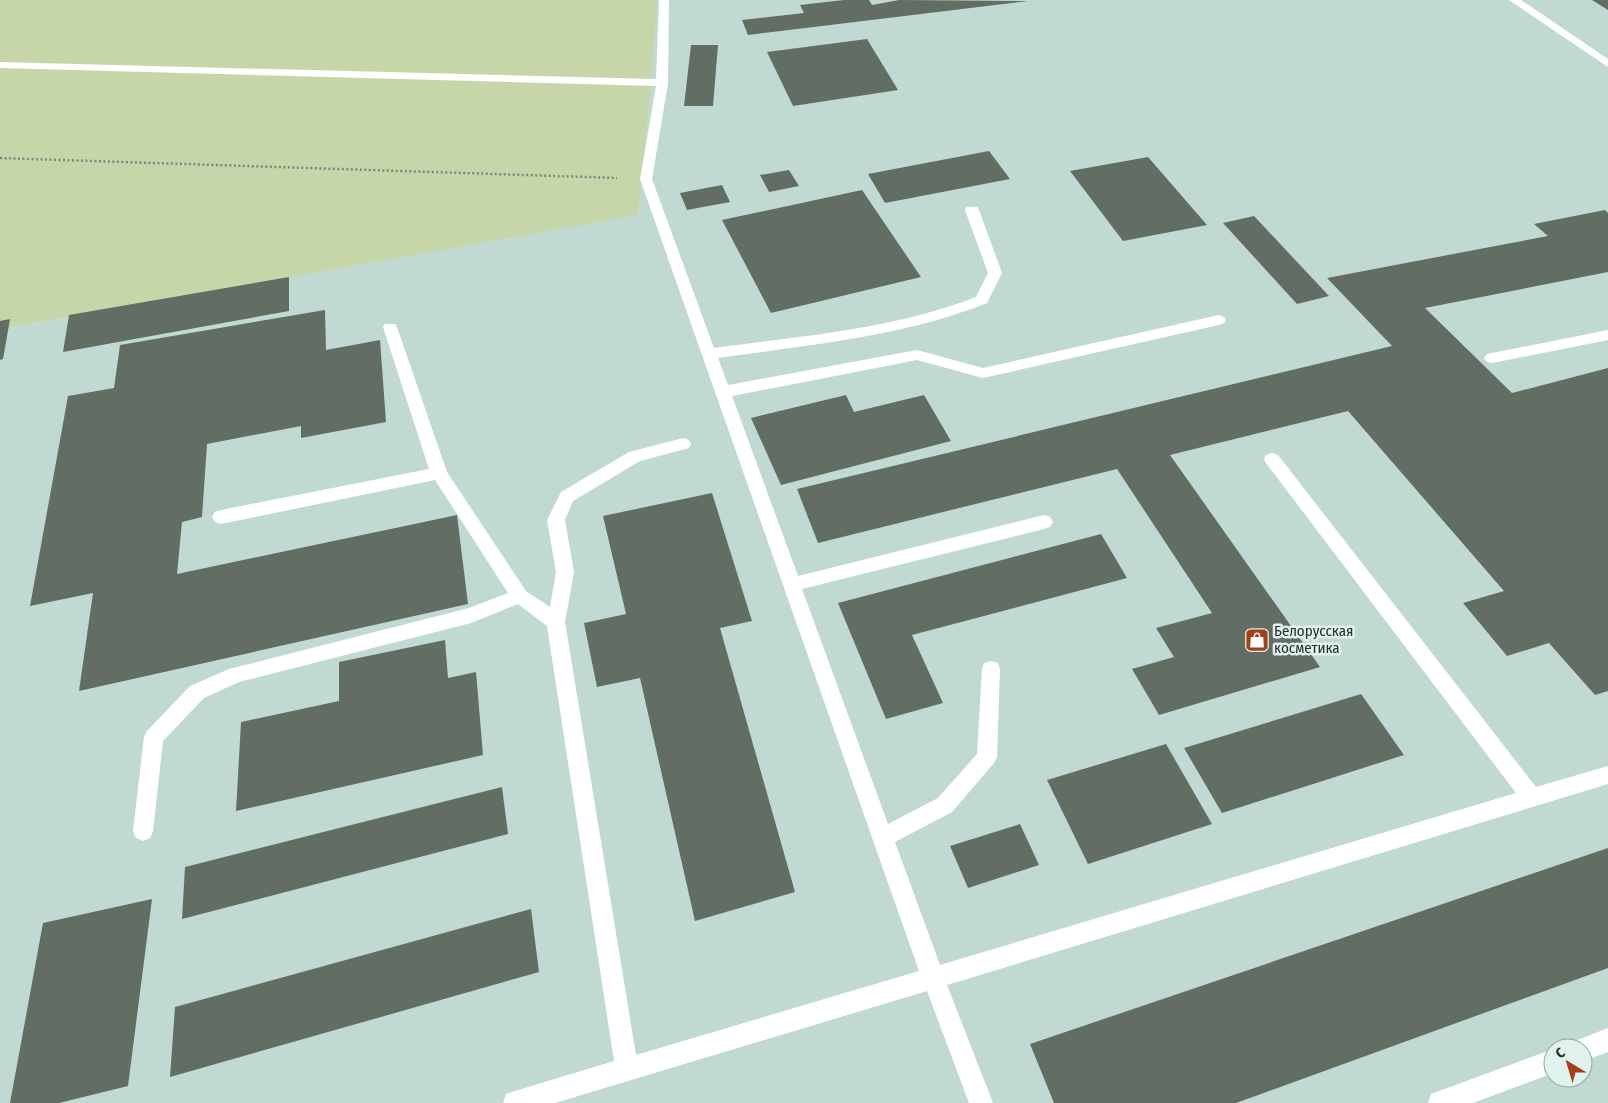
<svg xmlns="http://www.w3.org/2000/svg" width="1608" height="1103" font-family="'Fira Sans Condensed',sans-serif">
  <rect width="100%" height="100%" fill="#d3e4e0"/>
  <path fill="#c0dad3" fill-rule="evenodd" d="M656 0H1608V1103H0V329L625 217ZM1553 1048H1583V1078H1553Z"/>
  <path fill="#c7d6a9" d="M0 0H657L651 84 638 215 0 329Z"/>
  <path fill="#626d64" d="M844 0H869L872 5 899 0 1028 1 748 35 742 20 804 13 800 5Z
    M1592 0H1608V10Z
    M867 39 898 90 793 106 767 52Z
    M691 45H718L713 106H684Z
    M989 151 1010 179 885 203 868 174Z
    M1148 157 1207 225 1123 241 1070 171Z
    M789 170 799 186 769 192 760 175Z
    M722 185 730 202 687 210 680 193Z
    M862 190 921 277 771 313 722 220Z
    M1605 210 1608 213V272L1425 308 1512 393 1608 368V691L1595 695 1549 643 1507 656 1463 603 1504 591 1348 411 1170 455 1320 667 1159 715 1132 669 1174 657 1156 628 1212 613 1117 469 818 543 797 489 1392 346 1327 278 1548 236 1534 224Z
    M1254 216 1329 296 1297 304 1223 223Z
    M289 277V311L63 352 69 315Z
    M325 310 326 350 380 340 386 422 301 438V426L207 444 202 517 182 522 177 574 457 515 468 604 79 691 93 593 30 606 68 396 114 388 120 345Z
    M10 319 3 359 0 360V321Z
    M846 395 854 412 924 395 951 441 781 485 751 418Z
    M712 493 752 621 720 628 795 892 695 921 640 678 597 687 584 623 626 614 603 516Z
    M1101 534 1127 578 912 635 943 703 886 719 838 603Z
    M445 640 448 678 476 672 483 755 236 811 241 722 339 701V662Z
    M1361 694 1404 755 1222 813 1184 748Z
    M1166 744 1212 824 1088 864 1047 780Z
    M502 787 508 834 182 919 185 867Z
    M1020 824 1039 865 968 888 950 846Z
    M1608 848V968L1236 1103H1054L1030 1044Z
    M152 899 128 1086 59 1103H10L43 923Z
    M531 909 539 972 170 1077 175 1007Z"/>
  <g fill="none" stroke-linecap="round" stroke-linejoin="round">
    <path stroke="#7b8784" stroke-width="2.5" stroke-dasharray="2 2.5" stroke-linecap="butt" d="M0 158 617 178"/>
    <path fill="#fff" fill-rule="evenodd" d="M659 0H669L668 83 652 179 714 348C802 336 894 329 976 297L988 273 965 210 967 207H977L979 210 1002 273 987 303C902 337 808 345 718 358L728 385 917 350 983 368 1219 315 1224 317 1226 320 1224 323 1219 325 983 378 917 360 732 396 798 576 1044 515 1050 517 1053 522 1050 527 1044 529 802 589 888 824 938 798 977 754 982 669 984 663 991 661 998 663 1000 669 997 757 994 763 952 812 895 842 940 965 1516 793 1266 463 1264 459 1266 455 1272 453 1278 455 1536 787 1608 766V784L947 985 993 1103H969L927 991 555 1103H503L506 1094 515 1091 614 1061 547 626 518 604 471 623 239 682 204 698 163 741 153 831 150 838 143 841 136 838 133 831 144 737 147 731 190 686 229 669 469 608 508 593 435 480 221 524 215 522 212 517 215 512 221 510 429 469 383 327 385 324H395L397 327 447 472 526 591 550 607 556 572 547 520 561 492 629 452 683 438 689 440 691 444 689 448 640 461 573 501 565 520 574 572 565 622 636 1055 919 971 640 179 656 86 0 68V62L656 79Z
      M1509 0H1521L1608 59V67Z
      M1608 330V340L1492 363 1487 362 1484 358 1487 354 1492 353Z
      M1608 1028V1052L1583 1061V1048H1572L1575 1041Z
      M1553 1049V1073L1473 1103H1428L1431 1094Z"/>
  </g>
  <defs>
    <g id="shop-square" transform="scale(1.25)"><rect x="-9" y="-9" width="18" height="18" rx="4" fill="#a53f19" stroke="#e0f2ed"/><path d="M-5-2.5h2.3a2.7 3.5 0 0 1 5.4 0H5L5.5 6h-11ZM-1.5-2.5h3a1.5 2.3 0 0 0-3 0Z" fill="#fff"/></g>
  </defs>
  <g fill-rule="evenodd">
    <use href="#shop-square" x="1257" y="640"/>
  </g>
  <g text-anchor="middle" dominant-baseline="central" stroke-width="5" stroke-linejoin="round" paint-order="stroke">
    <g font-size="15" fill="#262d2b" stroke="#e0f2ed" text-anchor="start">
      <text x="1274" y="631">Белорусская<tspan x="1274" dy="17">косметика</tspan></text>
    </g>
  </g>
  <g transform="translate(1568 1063) rotate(322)"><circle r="24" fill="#e0f2ed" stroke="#96a39f"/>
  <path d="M0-4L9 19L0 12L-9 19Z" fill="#a53f19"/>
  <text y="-8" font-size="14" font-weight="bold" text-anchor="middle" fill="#262d2b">С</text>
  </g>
</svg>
